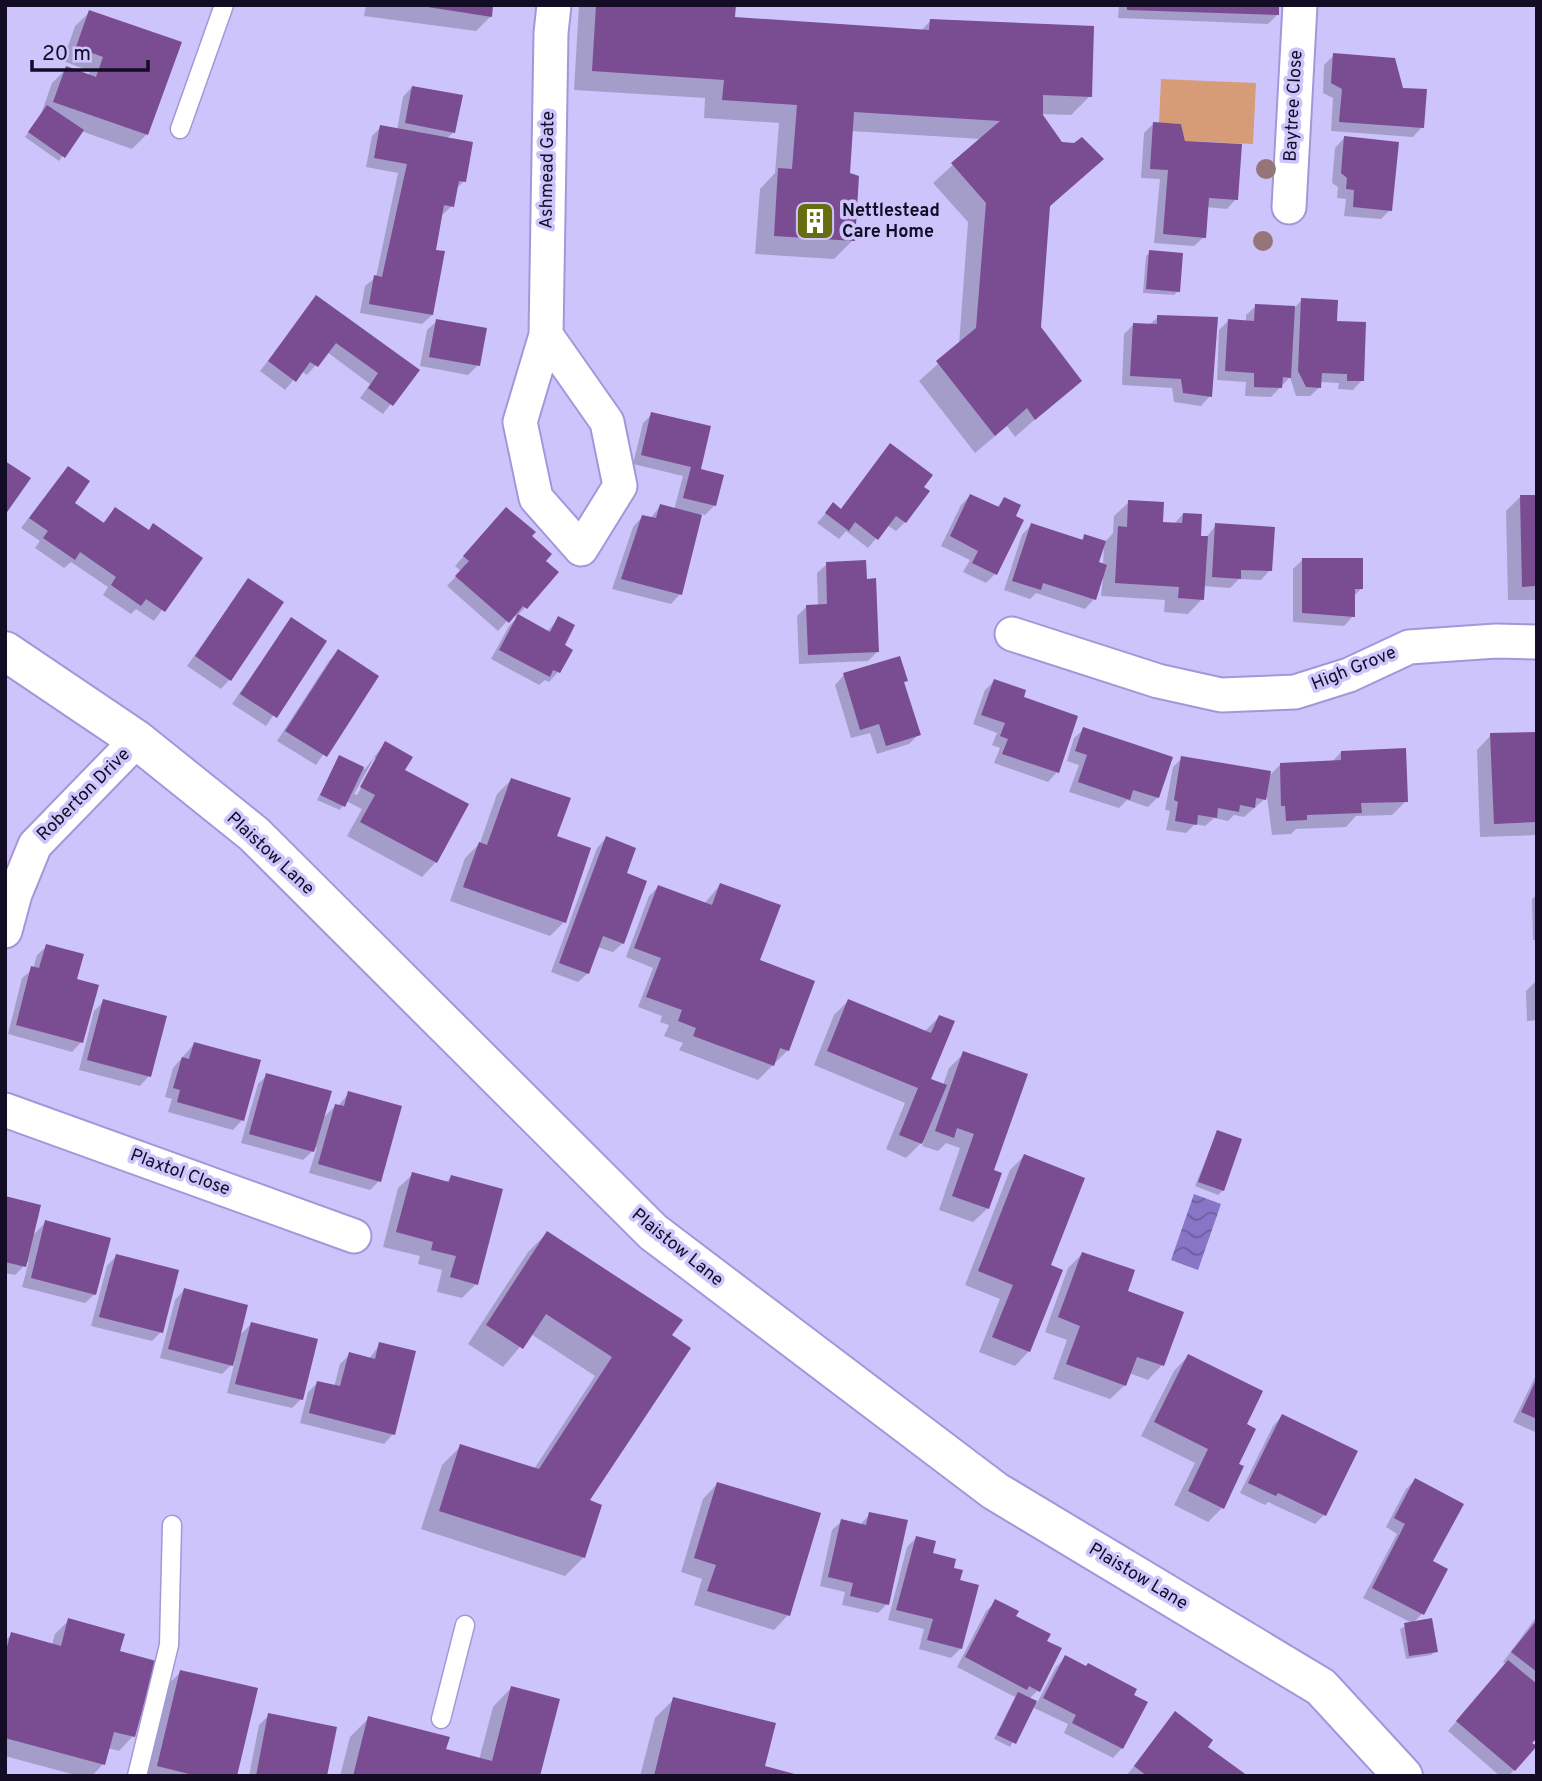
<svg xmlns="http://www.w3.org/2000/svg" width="1542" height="1781" font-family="Overpass,sans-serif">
  <defs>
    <pattern id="water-waves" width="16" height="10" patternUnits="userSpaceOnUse" patternTransform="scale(1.75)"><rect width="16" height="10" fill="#8875c5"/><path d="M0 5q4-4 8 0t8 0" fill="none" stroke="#6e5ea0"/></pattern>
  </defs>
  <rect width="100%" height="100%" fill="#cec4fc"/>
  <path fill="#d59c77" d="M1161 79 1256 83 1253 144 1185 141 1181 124 1159 123Z"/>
  <path fill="url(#water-waves)" d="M1194 1194 1221 1204 1198 1270 1171 1260Z"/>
  <path fill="#0003" fill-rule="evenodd" d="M366 5H491L490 17 476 31 364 16Z
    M579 5H734L733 19 921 31 930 21 1090 96 1071 115 1040 114 1061 144 1102 159 1048 208 1039 328 1080 380 1015 437 1007 426 975 453 919 381 959 345 968 222 933 183 981 139 851 131 848 174 853 240 834 259 755 254 760 189 775 173 779 123 704 118 705 98 574 90Z
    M1119 5H1278L1277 15 1268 24 1118 18Z
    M90 12 147 134 132 149 81 131 59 161 25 137 41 114 52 83 67 68 88 76 90 71 63 61 75 26Z
    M1334 55 1402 90 1422 127 1413 137 1331 131 1333 98 1323 93 1324 65Z
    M412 87 454 132 446 139 464 181 455 190 452 206 441 216 434 251 432 315 422 324 360 313 365 286 376 277 398 173 366 167 372 136 381 127 397 130 403 97Z
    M1154 123 1184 143 1236 199 1227 209 1206 207 1204 237 1194 246 1154 243 1160 179 1141 178 1144 133Z
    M1344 138 1390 210 1381 219 1344 216 1346 199 1337 198 1338 187 1332 183 1335 148Z
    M1150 252 1178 291 1174 295 1143 293 1146 256Z
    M317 297 417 370 383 414 360 398 370 384 327 352 307 375 301 371 285 390 260 371Z
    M1302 300 1335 322 1362 380 1353 390 1338 389 1339 383 1320 382V387L1310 396H1296L1290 377 1271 397 1245 396 1246 382 1217 380 1219 330 1229 320 1246 322V315L1256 306 1294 308Z
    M1158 317 1210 396 1201 406 1174 402 1172 388 1122 385 1124 334 1134 324 1149 325Z
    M437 321 478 365 468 375 420 366 427 330Z
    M652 414 699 471 715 505 705 515 701 514 680 594 671 604 612 589 633 527 642 517 650 519 660 506 674 510 683 476 633 464 643 423Z
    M890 445 921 487 905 522 896 531 887 525 868 548 846 531 839 539 817 523 833 505 840 510Z
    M59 478 72 503 102 524 115 509 148 531 153 526 200 558 154 621 136 609 131 614 103 595 108 587 71 562 64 568 35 548 40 541 21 528Z
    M970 496 996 508 1004 499 1014 516 995 574 986 583 963 572 970 560 941 546 961 505Z
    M1520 497H1537V600H1508L1506 511Z
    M1129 502 1161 524 1173 525 1183 514 1199 538H1206L1216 525 1270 570 1261 580 1239 579 1230 588 1203 586 1202 599 1188 614 1164 612 1165 600 1101 596 1103 578 1094 599 1085 609 1036 593 1030 599 1004 590 1022 535 1031 525 1080 541 1085 536 1104 543 1113 533 1114 516ZM1104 544 1103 565 1097 563Z
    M497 518 530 537 544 562 557 573 517 616 547 632 559 618 562 646 570 650 558 672 549 682 545 680 539 685 491 659 509 626 517 618 513 614 498 631 447 586 461 571 455 566Z
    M1303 559 1362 588 1353 597V616L1344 626 1293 622V569Z
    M827 564 877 652 868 661 799 664 797 616 807 606H818L817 573Z
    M248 580 230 679 221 689 187 666Z
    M291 619 325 641 266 726 232 704Z
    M338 651 377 677 316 765 277 741 329 661Z
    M844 675 906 681 903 683 919 734 909 744 877 754 870 733 851 738 835 685Z
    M994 681 1021 698 1057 772 1048 782 994 763 1000 748 992 745 997 733 973 724 985 690Z
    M1084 729 1158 797 1148 807 1127 800 1119 808 1069 792 1079 765 1067 761 1074 738Z
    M1537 733V835L1480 837 1477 750 1491 735Z
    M385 743 403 771 467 805 436 862 422 877 347 836 362 809 346 801 340 810 317 800 339 757 365 769ZM374 758H378L357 795 354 794Z
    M1341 752 1406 801 1392 815 1356 816 1346 827 1296 829 1291 834 1272 835 1267 797 1244 817 1234 815 1228 821 1214 818 1205 826 1195 824 1186 833 1166 830 1170 811 1165 810 1173 767 1182 758 1268 777 1280 765 1331 763Z
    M511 780 564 922 550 936 450 901 465 858 480 843 497 794Z
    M606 838 624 874 623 943 613 952 597 947 588 973 578 982 551 972 597 848Z
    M720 885 758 961 788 1050 758 1080 679 1050 683 1043 664 1036 669 1025 660 1022 662 1016 638 1007 653 968 626 957 649 896 658 887 704 904Z
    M1537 895V940H1533L1532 899Z
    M47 946 75 980 81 1042 72 1052 8 1034 22 978 33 969 37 955Z
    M1537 980V1020L1527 1021 1526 991Z
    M104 1001 149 1076 140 1086 79 1070 94 1011Z
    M848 1001 924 1032 939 1017 929 1079 943 1085 949 1068 964 1053 992 1171 988 1208 973 1222 939 1210 960 1148 946 1143 938 1151 922 1146 924 1140 906 1158 886 1149 905 1103 814 1065 834 1015Z
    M194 1044 242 1120 233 1130 168 1112 172 1099 165 1097 173 1068Z
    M267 1075 322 1119 335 1106H338L349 1093 379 1181 370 1190 309 1173 317 1147 303 1160 241 1143 258 1084Z
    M1217 1132 1223 1190 1218 1195 1195 1186Z
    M1024 1156 1029 1351 1015 1366 979 1352 1000 1299 965 1285 1010 1170Z
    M413 1174 446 1182 451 1177 476 1284 462 1298 437 1292 442 1270 418 1264 420 1256 383 1247 398 1188Z
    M5 1198 32 1236 46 1222 95 1294 85 1303 22 1287 29 1261 15 1275 5 1273Z
    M547 1233 670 1336 587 1501 584 1557 565 1576 421 1529 442 1465 461 1446 534 1469 595 1376 531 1334 503 1367 468 1344 528 1252Z
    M1082 1254 1125 1292 1162 1365 1148 1380 1129 1373 1125 1385 1110 1399 1053 1379 1067 1340 1045 1332 1068 1268Z
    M116 1256 161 1332 152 1341 91 1326 107 1266Z
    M184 1290 238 1337 251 1324 301 1399 292 1408 227 1393 235 1361 222 1374 160 1358 175 1300Z
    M380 1344 393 1434 384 1444 300 1423 308 1392 318 1382 334 1387 340 1364 350 1354 369 1359Z
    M1188 1356 1244 1425 1222 1508 1208 1522 1174 1505 1195 1463 1141 1436 1174 1371Z
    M1537 1373V1431L1535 1432 1513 1422Z
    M1282 1416 1324 1515 1315 1524 1268 1502 1265 1505 1240 1493 1273 1426Z
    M1415 1480 1431 1562 1422 1614 1413 1623 1436 1651 1431 1655 1406 1659 1400 1629 1412 1623 1363 1598 1397 1534 1386 1527 1406 1489Z
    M717 1484 788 1615 774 1630 694 1605 702 1579 681 1572 703 1499Z
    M870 1514 887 1604 878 1613 842 1605 845 1592 820 1586 832 1530 842 1521 860 1525Z
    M916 1538 930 1554 951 1569 958 1581 961 1648 951 1658 919 1649 924 1629 888 1620 907 1547Z
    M996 1602 1045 1641 1038 1690 1029 1699 1037 1703 1056 1667 1065 1658 1122 1748 1113 1758 1064 1733 1068 1724 1032 1707 1010 1747 994 1739 1015 1697 957 1667 986 1611Z
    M1537 1616V1735L1530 1743 1534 1747 1514 1770 1508 1776H1500L1448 1731 1506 1664 1503 1662Z
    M69 1620 118 1652 133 1736 119 1751 108 1748 103 1764 92 1776H79L5 1756V1641L12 1634 52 1645 55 1634Z
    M181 1672 235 1776H145L166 1686Z
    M511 1688 539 1776H340L350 1737 369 1718 444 1751 479 1760 493 1707Z
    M674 1699 763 1767 799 1776H640L655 1718Z
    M1175 1714 1206 1747 1245 1776H1126Z
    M269 1715 325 1776H249L259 1725Z"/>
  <path fill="#7a4c92" d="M415 5H493L492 17Z
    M596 5H736L735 17 929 30 930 19 1094 26 1092 97 1043 95V115L1062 142 1074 143 1082 137 1104 159 1050 206 1041 327 1082 381 1035 420 1027 408 995 436 936 361 976 328 986 203 951 163 1000 121 854 112 850 173 859 176 855 241 774 236 778 168 792 169 797 105 722 100 724 80 592 71Z
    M1127 5H1279V15L1127 10Z
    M89 10 182 42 148 135 53 102 66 66 96 77 103 57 76 47Z
    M1333 53 1395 58 1403 88 1427 89 1424 128 1339 122 1342 89 1331 83Z
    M412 86 463 95 455 133 405 123Z
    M47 105 84 130 65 158 28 132Z
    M1153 122 1181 124 1185 141 1242 144 1238 200 1209 198 1206 238 1163 234 1168 170 1150 169Z
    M380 125 473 142 466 182 459 181 454 207 444 205 436 250 445 251 433 315 369 304 374 275 382 277 407 164 374 158Z
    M1344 136 1399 142 1392 211 1353 207 1354 190 1346 189 1347 178 1341 173Z
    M1149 250 1183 253 1180 292 1146 289Z
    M316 295 420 370 393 406 368 388 378 373 336 343 318 367 310 362 296 382 268 361Z
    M1301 298 1338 300 1337 321 1366 322 1364 381H1347V374L1322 373 1321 388 1306 387 1298 371Z
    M1255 304 1295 306 1291 378 1283 377 1282 388 1254 387V373L1225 371 1228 319 1254 321Z
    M1157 315 1218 317 1212 397 1183 393 1181 379 1130 376 1133 323 1157 324Z
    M436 319 487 328 480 366 429 357Z
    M651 412 711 426 701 469 724 475 716 506 683 498 691 467 641 455Z
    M890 443 933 475 924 487 930 491 906 523 896 516 878 540 855 522 849 531 825 513 833 502 841 509Z
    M5 461 31 478 5 515Z
    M68 466 90 481 75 503 104 523 115 507 149 530 153 523 203 558 165 612 146 599 141 606 111 585 116 577 80 552 75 560 43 538 48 531 29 518Z
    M970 494 999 507 1004 497 1021 505 1016 516 1024 520 997 575 972 563 978 551 950 536Z
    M1520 495H1537V586L1522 587Z
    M1128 500 1164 502 1163 522 1182 523 1183 513 1202 514 1201 536H1208L1204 600 1178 598 1179 587 1115 583 1118 526 1127 527Z
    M660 504 702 515 682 595 621 579 642 515 656 518Z
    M506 507 536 532 532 536 552 554 546 561 559 572 527 609 523 606 509 623 455 576 469 561 463 556Z
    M1031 523 1083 540 1084 534 1106 541 1099 562 1107 565 1096 600 1043 583 1041 590 1012 581Z
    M1215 523 1275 527 1272 571 1241 570V579L1212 577Z
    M1302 558H1363V589H1355V617L1302 613Z
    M866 560 867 579 876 578 879 652 808 655 806 605 827 604 826 562Z
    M248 578 284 602 231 681 195 656Z
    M518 614 550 632 558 616 575 625 565 645 573 650 560 673 553 670 550 677 499 650Z
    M291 617 327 641 277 718 240 694Z
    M338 649 379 676 327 757 285 731Z
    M900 656 908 681 904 682 921 735 886 746 879 724 860 730 843 673Z
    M994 679 1026 690 1024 697 1078 716 1059 773 1002 754 1008 739 1000 736 1005 723 981 715Z
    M1083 727 1173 757 1159 798 1133 790 1130 800 1078 782 1087 755 1075 751Z
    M1537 732V822L1494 824 1490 733Z
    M385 741 413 757 405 770 469 804 437 863 360 822 375 795 360 787Z
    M1406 748 1408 802 1361 803 1362 813 1307 815V820L1286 821 1285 806H1281L1280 763 1341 760V751Z
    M339 755 364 767 345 807 320 795Z
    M1181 756 1271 771 1266 800 1256 798 1255 808 1240 805 1239 812 1218 808 1217 818 1198 815 1197 825 1175 821 1178 802 1174 800Z
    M511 778 571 798 557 836 591 848 566 923 463 887 479 842 487 845Z
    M606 836 636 848 627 873 647 881 624 944 603 936 589 974 559 963Z
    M720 883 781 905 760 960 815 981 789 1051 780 1048 774 1066 693 1036 696 1028 678 1021 682 1010 646 997 661 958 634 948 658 885 712 905Z
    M46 944 84 954 77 979 99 985 83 1043 16 1025 31 966 39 968Z
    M103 999 167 1016 151 1077 87 1060Z
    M848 999 931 1033 939 1015 955 1021 931 1079 947 1085 922 1144 899 1135 918 1088 827 1051Z
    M194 1042 261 1060 244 1121 177 1102 180 1090 173 1088 182 1057 189 1059Z
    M963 1051 1028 1074 994 1170 1002 1173 989 1209 952 1196 974 1134 957 1128 954 1138 935 1131Z
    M266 1073 332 1091 314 1152 249 1134Z
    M348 1091 402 1106 381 1182 318 1164 335 1104 344 1106Z
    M1217 1130 1242 1139 1224 1191 1198 1182Z
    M1024 1154 1085 1178 1051 1265 1063 1270 1030 1352 992 1337 1013 1285 978 1271Z
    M412 1172 449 1182 451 1175 503 1189 478 1285 450 1277 456 1256 431 1250 433 1242 396 1232Z
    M5 1196 41 1205 26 1267 5 1262Z
    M45 1220 111 1238 96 1295 31 1278Z
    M547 1231 683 1320 672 1335 691 1348 590 1500 602 1505 585 1558 439 1511 460 1444 539 1469 612 1357 546 1314 523 1349 486 1325Z
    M1082 1252 1135 1270 1128 1291 1184 1312 1164 1366 1137 1357 1126 1386 1066 1364 1080 1326 1058 1317Z
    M116 1254 179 1270 163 1333 99 1317Z
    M184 1288 248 1305 233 1366 168 1349Z
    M251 1322 318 1339 303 1400 235 1384Z
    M379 1342 416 1351 395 1435 309 1413 317 1381 340 1386 349 1352 375 1359Z
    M1188 1354 1263 1391 1247 1424 1256 1429 1239 1464 1244 1466 1224 1509 1188 1491 1208 1449 1154 1422Z
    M1537 1378V1419L1521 1412Z
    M1282 1414 1358 1451 1326 1516 1278 1493 1276 1496 1248 1483Z
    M1415 1478 1464 1504 1433 1561 1448 1569 1424 1615 1372 1588 1405 1524 1394 1518Z
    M717 1482 821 1513 790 1616 707 1591 716 1565 694 1558Z
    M869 1512 908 1520 889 1605 850 1596 853 1583 828 1577 841 1519 866 1525Z
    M916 1536 936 1541 933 1553 956 1559 954 1568 963 1570 960 1580 979 1585 962 1649 927 1640 933 1619 896 1610Z
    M995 1599 1019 1611 1016 1616 1051 1634 1047 1641 1062 1648 1040 1692 1029 1686 1027 1690 965 1657Z
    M68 1618 125 1634 120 1651 156 1661 135 1737 114 1732 105 1765 5 1738V1654L11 1632 61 1646Z
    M1432 1618 1438 1652 1409 1656 1404 1623Z
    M1537 1620V1672L1511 1652Z
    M1065 1655 1086 1666 1088 1663 1137 1689 1134 1695 1148 1702 1123 1749 1072 1723 1076 1715 1043 1698Z
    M1508 1660 1537 1684V1738L1532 1743 1537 1746 1515 1771 1456 1721Z
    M180 1670 258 1688 237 1776H197L157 1766Z
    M511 1686 560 1699 540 1776H353L368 1716 450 1737 446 1749 492 1761Z
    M1018 1692 1037 1701 1016 1744 997 1735Z
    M673 1697 776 1723 765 1766 802 1776H654Z
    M1175 1711 1213 1740 1208 1747 1248 1776H1147L1134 1766Z
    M268 1713 337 1727 327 1776H256Z"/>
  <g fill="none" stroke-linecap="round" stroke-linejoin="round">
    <g stroke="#a496d9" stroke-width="21">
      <path id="service" d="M180 129 224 5
        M441 1719 465 1625
        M137 1776 169 1645 172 1525"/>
    </g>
    <g stroke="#a496d9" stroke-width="37">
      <path id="minor" d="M1289 207 1300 5
        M546 335 607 422 620 486 581 549 536 498 520 422 546 335 551 33 554 5
        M1012 634 1158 681 1221 695 1295 692 1349 675 1409 647 1496 641 1537 642
        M5 931 15 894 35 845 137 740
        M5 1110 354 1236"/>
    </g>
    <g stroke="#a496d9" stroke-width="42">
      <path id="tertiary" d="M5 651 137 740 254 834 653 1232 995 1491 1321 1687 1403 1776"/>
    </g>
    <use href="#service" stroke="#fff" stroke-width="18"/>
    <use href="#minor" stroke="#fff" stroke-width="33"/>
    <use href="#tertiary" stroke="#fff" stroke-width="38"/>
  </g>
  <g fill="#967578">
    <circle cx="1266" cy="169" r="10"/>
    <circle cx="1263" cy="241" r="10"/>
  </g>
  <defs>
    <g id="building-square" transform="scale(2.0125)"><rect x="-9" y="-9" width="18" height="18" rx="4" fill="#686d11" stroke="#cec4fc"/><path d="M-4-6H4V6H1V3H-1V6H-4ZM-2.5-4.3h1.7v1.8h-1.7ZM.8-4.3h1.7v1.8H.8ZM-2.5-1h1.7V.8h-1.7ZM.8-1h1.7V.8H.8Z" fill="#fff"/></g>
  </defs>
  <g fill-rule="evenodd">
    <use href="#building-square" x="815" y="221"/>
  </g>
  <g text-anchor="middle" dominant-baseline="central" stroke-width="7" stroke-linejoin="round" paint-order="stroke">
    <g font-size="18" fill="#120c24" stroke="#cec4fc">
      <text transform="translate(1294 106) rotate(-87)">Baytree Close</text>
      <text transform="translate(548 170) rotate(-89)">Ashmead Gate</text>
      <text transform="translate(1354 669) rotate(-22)">High Grove</text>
      <text transform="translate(84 795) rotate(-45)">Roberton Drive</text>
      <text transform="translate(270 854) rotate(43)">Plaistow Lane</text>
      <text transform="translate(180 1173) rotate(20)">Plaxtol Close</text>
      <text transform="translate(677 1248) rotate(39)">Plaistow Lane</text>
      <text transform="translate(1138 1577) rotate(31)">Plaistow Lane</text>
    </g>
    <g font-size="18" font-weight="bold" fill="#120c24" stroke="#cec4fc" text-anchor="start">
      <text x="842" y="211">Nettlestead<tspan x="842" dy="21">Care Home</tspan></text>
    </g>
  </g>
  <rect width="1542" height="1781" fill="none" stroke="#120c24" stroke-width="14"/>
  <path d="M32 60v10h116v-10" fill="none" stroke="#120c24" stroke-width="3.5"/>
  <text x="42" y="60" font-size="21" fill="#120c24" stroke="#cec4fc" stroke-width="5" paint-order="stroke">20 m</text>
</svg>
